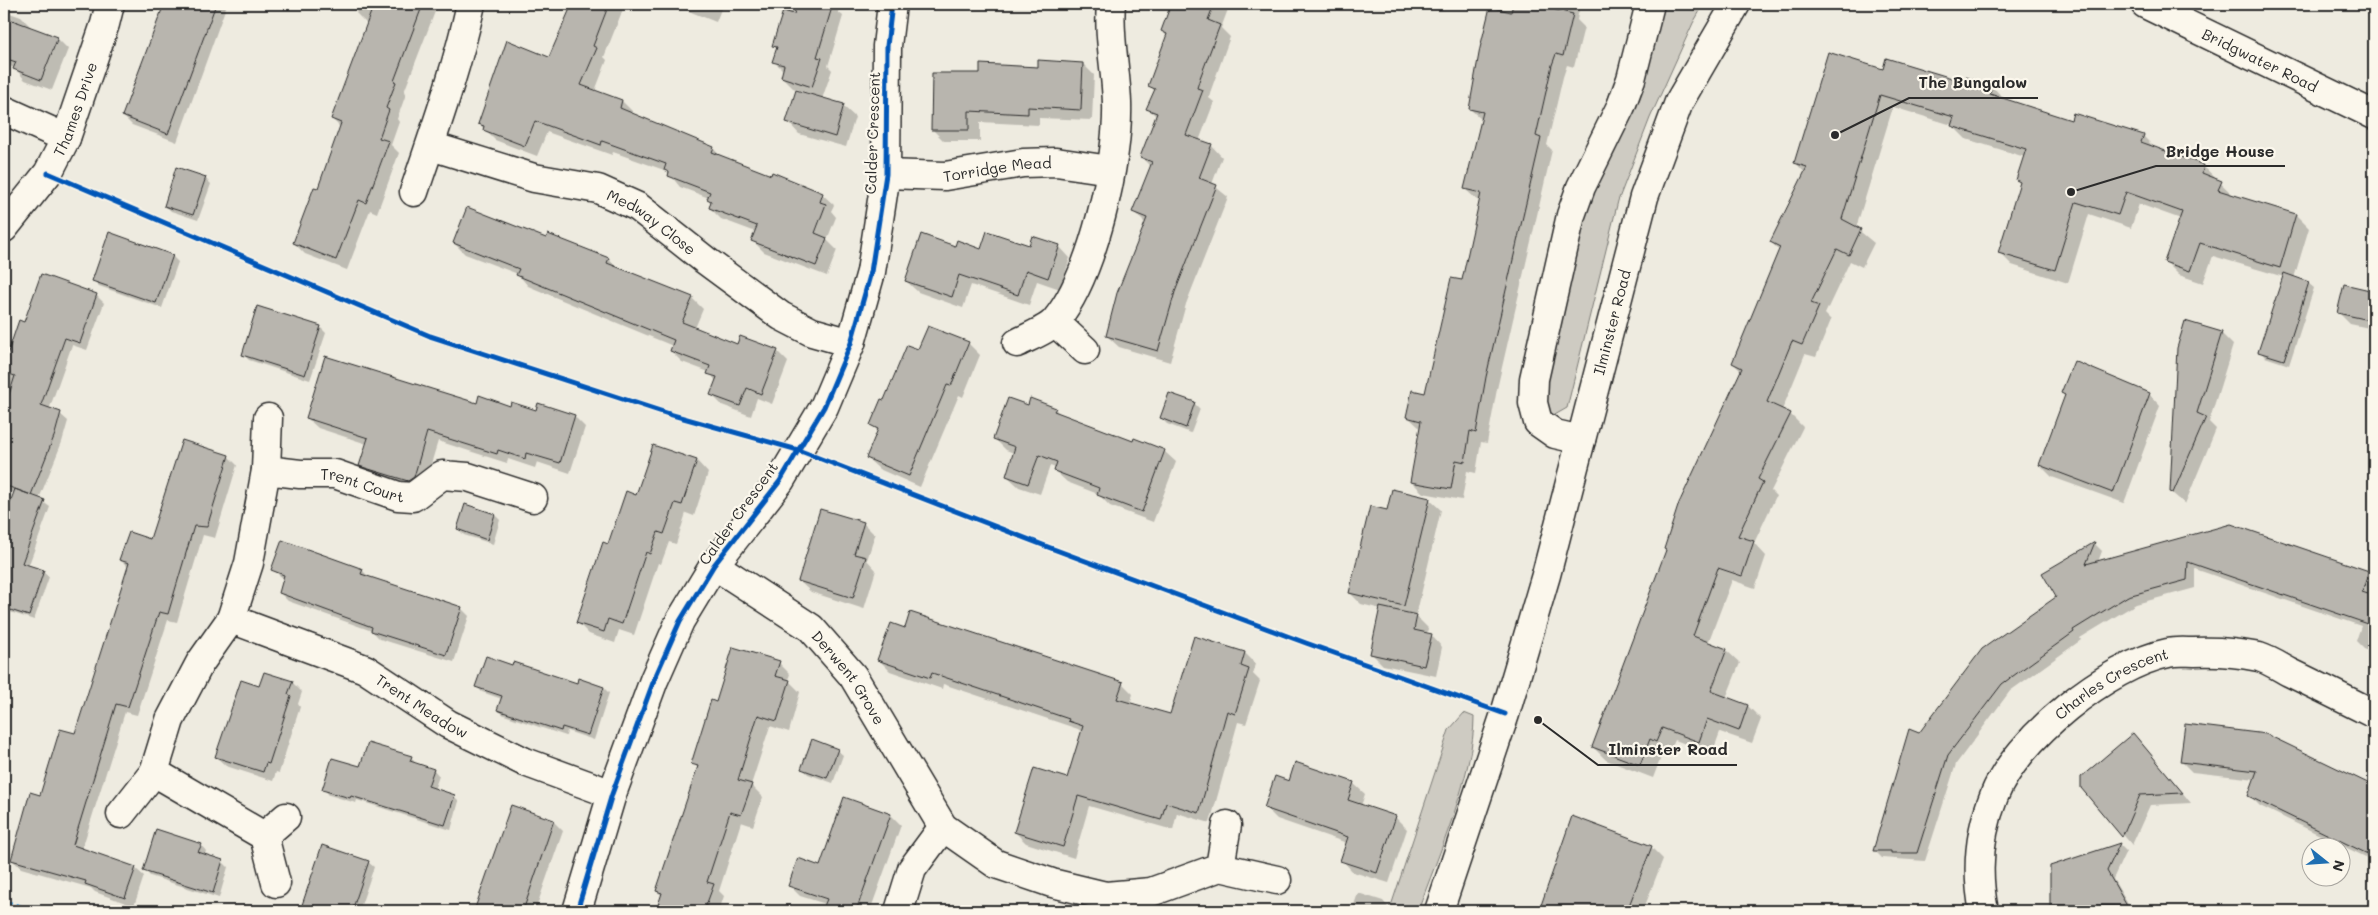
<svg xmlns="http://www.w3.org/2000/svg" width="2378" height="915" font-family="Mali,sans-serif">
  <rect width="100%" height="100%" fill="#eeebe0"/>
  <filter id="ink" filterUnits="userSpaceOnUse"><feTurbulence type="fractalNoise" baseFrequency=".02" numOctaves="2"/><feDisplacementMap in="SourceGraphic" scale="10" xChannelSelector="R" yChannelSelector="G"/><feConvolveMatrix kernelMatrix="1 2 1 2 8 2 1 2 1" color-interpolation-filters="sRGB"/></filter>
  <g filter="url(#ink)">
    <path fill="#cecbc2" stroke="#7c7b76" d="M1664 4H1704L1693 23 1650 118 1618 201 1567 408 1553 416 1548 415 1544 382 1587 205 1645 77Z
      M1464 713 1474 717C1474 775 1438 855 1418 911H1387L1392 903 1449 730Z"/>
    <path fill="#0003" d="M164 4H227L177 142 132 125 123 116Z
      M360 4H432L436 9 404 92 406 94 397 119 399 122 391 145 399 153 377 213 370 210 347 270 305 254 294 243 318 190 341 128 332 119 368 25 356 13Z
      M572 4H625L604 57 607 60 595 91 622 101 633 112 632 114 713 148 722 158 822 194 834 205 831 211 836 217 827 240 837 250 827 276 764 252 753 241 756 232 721 219 710 208 712 202 709 198 680 187 667 171 613 152 612 155 547 132 537 156 495 140 484 129 479 123 550 58Z
      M671 4H723L716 22Z
      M786 4H841L838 12 843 16 828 66 832 70 822 99 843 106 855 117 846 147 799 134 788 122 812 94 793 88 782 77 784 71 774 61 777 49 773 45Z
      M1173 4H1230L1221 28 1230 37 1211 90 1209 98 1214 102 1199 141 1211 145 1222 157 1212 184 1228 197 1186 304 1170 362 1119 347 1107 336 1146 224 1134 212 1151 167 1141 157 1157 117 1148 108 1155 91 1150 86 1167 36 1162 31Z
      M1515 4H1580L1577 20 1584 27 1574 67 1567 65 1563 77 1547 145 1552 150 1497 389 1487 443 1481 442 1476 473 1467 471 1462 500 1423 493 1412 482 1421 429 1408 417 1426 395 1463 282 1481 201 1477 200 1465 189 1482 120 1470 109 1514 14Z
      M4 11 21 17 33 29 57 38 68 49 52 90 25 80 15 68 4 64Z
      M1083 64 1094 75 1092 120 1039 118V125L980 122V141H944L933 130 981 74Z
      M1884 70 1965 84 1967 79 1992 86 2005 100 2072 121 2143 136 2156 149 2203 166 2234 196 2296 215 2309 228 2294 278 2308 283 2314 288 2289 365 2265 357 2260 351 2284 277 2213 256 2203 283 2179 275 2166 262 2181 219 2139 204 2131 228 2089 214 2068 283 2012 265 1999 252 2020 183 2018 180 2025 157 1966 139 1952 125 1893 107 1856 228 1874 243 1862 267 1850 261 1825 314 1831 320 1816 357 1805 354 1782 410 1790 414 1803 427 1771 491 1776 496 1754 543 1766 556 1755 588 1732 580 1708 643 1726 650 1740 663 1726 698 1748 706 1761 719 1752 743 1720 732 1712 754 1675 740 1669 754 1663 752 1653 778 1606 760 1593 747 1742 372 1733 363 1780 251 1771 242 1805 173 1795 162Z
      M4 142 6 144 4 152Z
      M205 178 211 184 198 220 171 211 165 205Z
      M547 240 609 259 620 270 692 298 703 309 695 328 737 346 777 351 788 362 772 404 757 398 751 416 722 405 711 394 716 381 709 372 682 362 671 351 673 346 528 286 518 274 465 254 454 243Z
      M1059 246 1070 258 1060 289 1037 281 1029 305 971 285 963 308 918 292 906 281 956 247 982 250Z
      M172 256 178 262 162 308 99 286 94 281Z
      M2344 286 2374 292V329L2350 324 2338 312Z
      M96 295 104 303 87 350 72 345 49 410 60 414 68 421 62 442 39 499 50 507 28 567 43 572 49 577 34 620 4 610V522L15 493 4 489V368L20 322 25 324Z
      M320 327 326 333 310 380 249 360 243 354Z
      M2221 333 2233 345 2209 422 2216 429 2185 504 2171 492Z
      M968 343 980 355 963 397 959 395 920 487 879 469 867 458 879 432 872 425 919 351Z
      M2062 393 2149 394 2160 406 2124 503 2052 477 2040 465 2066 397Z
      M1194 403 1200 409 1191 433 1167 424 1161 418Z
      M478 404 574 416 585 427 570 473 537 462 535 468 508 459 507 463 438 441 424 487 371 476 361 466 367 444 318 428 307 418Z
      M1028 407 1055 409 1061 415 1133 442 1164 451 1176 462 1153 522 1110 506 1098 494 1067 482 1055 471 1056 468 1050 466 1040 494 1019 487 1007 476 1014 453 1006 450 994 438Z
      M653 446 697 461 708 473 694 516 686 513 676 544 669 542 661 564 658 563 634 635 619 630 615 643 589 634 578 623 608 546 637 496Z
      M228 456 237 465 215 538 203 535 177 622 168 620 137 715 125 712 82 849 135 868 144 876 134 906 95 892 91 888 21 868 12 860 41 797 76 735 129 568 121 560 151 540Z
      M1429 499 1441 510 1416 616 1428 628 1427 634 1431 635 1442 647 1436 676 1383 665 1371 653 1381 609 1361 604 1350 593 1388 512Z
      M495 515 500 520 493 544 464 535 458 529Z
      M863 523 875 535 867 560 876 570 864 609 811 592 799 581Z
      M2231 525 2368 572 2374 578 2371 596 2374 597V653L2364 649 2356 641 2361 626 2195 569V588L2136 604 2080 638 2081 640 2010 691 1956 764 1925 861 1882 858 1874 850 1919 735 2058 597 2094 543 2102 551 2098 562Z
      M273 570H362L370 578 461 608 469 616 454 662 380 639 372 631 288 601 280 593 284 579Z
      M1245 653 1256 664 1253 674 1260 681 1246 724 1238 722 1210 823 1177 813 1173 830 1089 806 1074 858 1026 843 1015 832 1068 780 1083 733 1078 729 943 684 942 689 890 671 879 660 1122 683 1133 694 1130 704 1171 716Z
      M779 663 790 674 788 680 800 692 789 732 770 726 751 785 763 797 753 826 741 822 719 891 724 896 719 911H658L662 896 657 891 698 768 693 763 717 703Z
      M579 680 604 688 609 693 594 740 567 731 566 736 504 715 498 710 502 699 482 692 477 687 577 685Z
      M292 682 302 692 298 704 300 707 279 773 276 772 273 781 226 766 216 757 260 687Z
      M2266 735 2374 789V861L2260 806 2250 796 2256 779 2192 772 2182 762Z
      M2143 745 2191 803 2150 805 2132 845 2082 787Z
      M837 750 843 755 833 783 808 774 803 769Z
      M411 757 416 764 434 770 439 776 434 790 454 796 459 801 451 830 357 800 356 803 329 795 324 789 361 768Z
      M1290 782 1353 783 1365 794 1361 806 1395 817 1407 829 1389 883 1353 872 1342 860 1347 843 1277 819 1266 808Z
      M512 807 553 821 563 831 535 911H475Z
      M891 815 901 825 870 911H824L826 904 800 896 790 886 821 868Z
      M1573 817 1651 847 1663 859 1643 911H1539Z
      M2119 844 2126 851 2113 879 2132 911H2058L2051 904Z
      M201 845 206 851 204 856 223 862 228 867 219 898 150 876 145 870Z
      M322 847 368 862 374 867 359 911H301Z
      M1358 893 1383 901 1388 907 1387 911H1352Z"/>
    <path fill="#b8b5ae" stroke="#2b2b2b" d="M164 4H216L168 134 122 116Z
      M374 4H423L394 81 396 82 386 108 389 110 379 138 389 141 366 203 359 200 336 260 293 243 314 187 318 188 341 123 331 119Z
      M572 4H609L593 46 597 48 581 85 622 100 620 108 714 147 712 152 771 175 772 172 823 193 820 202 826 204 815 233 827 238 816 266 751 241 757 226 709 208 711 201 707 199 710 192 668 176 669 172 664 170 666 164 602 141 601 145 535 121 525 146 483 130 484 126 478 124 507 40 549 57Z
      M797 4H833L817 57 822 58 812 87 781 77 784 65 772 62 777 47 772 46 783 11 794 14Z
      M1171 4H1214L1208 20 1220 25 1200 78 1197 88 1203 90 1186 135 1212 144 1199 178 1217 185 1175 292 1158 351 1106 336 1117 293 1147 218 1132 212 1152 162 1140 157 1157 113 1146 109 1155 89 1148 86 1167 34 1161 31Z
      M1513 4H1531L1573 14 1563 56 1556 54 1552 65 1536 136 1541 138 1486 377 1476 433 1470 431 1465 462 1456 460 1451 489 1410 482 1421 421 1406 417 1412 390 1425 393 1451 278 1462 280 1481 193 1464 189 1483 112 1469 109 1480 48 1490 7 1511 12Z
      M4 17 58 37 41 80 13 69 16 62 4 58Z
      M1828 52 1883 69 1886 58 1965 82 1966 77 1992 85 1990 94 2071 120 2073 113 2144 135 2141 142 2204 165 2202 173 2222 181 2218 190 2296 214 2280 268 2200 243 2190 271 2164 262 2182 212 2126 192 2118 215 2076 202 2055 270 1998 253 2020 182 2016 180 2026 149 1951 126 1954 117 1880 95 1842 219 1861 229 1849 255 1837 249 1811 303 1819 306 1802 345 1792 341 1767 402 1791 413 1758 479 1763 482 1738 536 1754 541 1742 576 1718 568 1693 636 1727 649 1711 691 1748 705 1739 731 1707 719 1699 742 1662 728 1656 742 1650 739 1640 765 1592 747 1666 550 1664 549 1679 503 1742 368 1732 363 1780 247 1770 242 1807 167 1794 163Z
      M1038 60 1083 63 1081 110 1028 107V114L969 111V130H931L932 73H980V64L1038 67Z
      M796 90 844 104 835 137 786 122Z
      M176 167 206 177 193 215 164 206Z
      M467 207 546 238 548 234 609 258 607 263 693 297 682 322 737 344 740 336 778 350 761 394 747 388 740 406 710 395 717 377 707 374 710 366 670 351 674 340 516 275 519 269 453 243Z
      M987 231 1029 245 1032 236 1060 245 1048 278 1026 270 1018 295 959 275 952 297 905 281 921 234 955 246 957 240 981 249Z
      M109 232 173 255 156 303 92 281Z
      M2284 273 2309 282 2284 360 2258 352Z
      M41 274 97 294 80 343 65 338 41 405 61 412 55 434 31 495 4 485V410L15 376 4 372V364L19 320 24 322Z
      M2344 284 2374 291V321L2337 313Z
      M257 306 321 326 305 375 242 355Z
      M2185 321 2222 332 2197 413 2206 417 2173 493 2170 492 2177 348Z
      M928 326 969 342 951 386 947 385 909 476 866 458 878 429 870 425 881 399 884 400 907 345 918 349Z
      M325 356 477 403 479 395 510 406 511 402 536 410 538 403 575 415 560 463 526 453 525 459 498 450 497 454 427 432 414 477 408 481 359 466 368 438 306 418Z
      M2074 361 2150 393 2113 493 2039 465 2065 395 2061 393Z
      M1169 393 1195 402 1186 428 1160 418Z
      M1008 398 1028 405 1030 398 1056 408 1054 411 1133 441 1134 438 1165 450 1142 512 1097 495 1099 488 1054 471 1057 462 1039 455 1028 484 1006 476 1015 447 993 439Z
      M182 440 229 455 207 527 194 526 168 614 159 612 128 707 116 704 73 845 136 867 125 898 85 884 86 881 11 860 30 792 40 795 60 729 75 733 129 563 119 560 129 532 150 539Z
      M653 445 697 460 682 505 675 503 664 534 658 532 650 554 646 552 622 624 608 619 604 632 576 623 603 542 608 544 626 491 636 495Z
      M15 489 45 500 22 563 44 570 29 616 4 608V519Z
      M1392 489 1430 498 1404 606 1349 593 1370 506 1387 510Z
      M465 504 495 514 487 540 457 529Z
      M820 509 864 522 854 554 866 557 853 598 798 581Z
      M2231 524 2369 571 2362 592 2374 596V626L2188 562 2187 580 2128 596 2073 630 2074 632 2002 684 1948 755 1917 853H1891V851H1873L1909 729 1919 733 1982 649 2056 597 2042 573 2095 542 2086 564Z
      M282 540 363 569 361 574 462 607 446 655 371 631 372 627 279 593 284 575 271 570Z
      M1380 607 1417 615 1414 630 1432 634 1424 666 1370 654Z
      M910 612 1123 682 1117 699 1170 714 1194 636 1245 652 1241 666 1249 669 1235 714 1227 711 1199 813 1166 803 1161 820 1078 796 1063 847 1014 832 1034 768 1067 778 1083 726 1068 721 1069 719 932 673 930 678 877 660 891 623 905 628Z
      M733 647 780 661 775 676 790 680 777 721 758 715 738 780 752 784 741 815 730 812 707 882 714 884 704 911H656L662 893 656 891 698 766 691 764 711 700 716 702Z
      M486 656 512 665 513 662 577 683 578 678 604 687 588 735 562 727 561 731 497 710 502 696 475 687Z
      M264 672 293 681 288 694 291 696 269 764 266 763 263 772 215 757 241 680 259 686Z
      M2185 724 2266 734 2374 786V857L2248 796 2257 771 2180 762Z
      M2133 733 2183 793 2140 795 2122 837 2081 788V777Z
      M812 739 838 749 827 778 801 769Z
      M368 743 412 756 410 761 434 769 428 786 455 795 445 825 351 796 350 798 322 790 332 758 360 766Z
      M1295 762 1354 782 1348 800 1396 816 1377 873 1340 861 1348 837 1264 808 1275 776 1289 781Z
      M844 797 891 814 856 911H822L827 899 788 886 798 858 820 866Z
      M511 805 554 820 523 911H474Z
      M1572 816 1652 846 1627 911H1539Z
      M156 829 202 844 198 852 223 860 213 893 143 871Z
      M2120 843 2107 871 2127 906 2050 905V866Z
      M322 845 369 861 352 911H300Z"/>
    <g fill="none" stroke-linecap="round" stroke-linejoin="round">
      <g stroke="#2b2b2b" stroke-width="31">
        <g id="minor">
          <path id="s1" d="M2145 4 2374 115"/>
          <path d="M4 110 66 138"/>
          <path id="s2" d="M431 146 534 178 598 189 638 207 705 260 781 316 812 332 851 343"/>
          <path id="s3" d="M886 174 945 176 1023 163 1056 162 1110 170"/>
          <path d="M414 192C435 130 457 68 471 4"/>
          <path id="s4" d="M4 228 48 173 66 138 105 24 110 4"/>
          <path d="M1055 322 1085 350"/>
          <path d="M1017 343C1028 337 1048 330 1056 320 1093 274 1119 161 1117 103 1116 70 1108 36 1111 4"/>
          <path d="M1581 440 1555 434 1538 422 1533 403 1534 379 1571 215 1581 187 1621 106 1631 79 1650 4"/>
          <path d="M266 470 268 418"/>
          <path id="s5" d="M714 565 811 628 853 676 943 827 996 864 1052 883 1106 896 1151 892 1220 867 1227 825"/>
          <path id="s6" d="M231 619 365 669 448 724 525 762 612 794"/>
          <path d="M121 814 154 772"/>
          <path d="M264 836 286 817"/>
          <path d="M1220 867 1277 880"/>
          <path id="s7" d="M276 883 264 836 154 772 170 720 200 663 231 619 249 563 266 470 300 474H335L398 496 413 497 442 475 468 477 533 498"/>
          <path d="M577 911 612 794 654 680 680 621 714 565 780 481 824 407 851 343 871 272 886 174 887 46 892 4"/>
          <path d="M899 911 912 869 943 827"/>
          <path id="s8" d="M1439 911 1505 714 1546 575 1644 197 1679 102 1736 4"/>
          <path id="s9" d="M1984 911C1976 872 1979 833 1994 796 2016 739 2108 665 2168 653 2176 651 2186 652 2194 652 2214 651 2239 653 2259 657 2269 660 2280 667 2289 672 2318 686 2346 700 2374 714"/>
        </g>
      </g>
      <use href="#minor" stroke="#fbf7ec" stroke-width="28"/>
      <path stroke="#3ea3eb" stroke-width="4" stroke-dasharray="8 4" stroke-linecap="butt" d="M4 901 34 911"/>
      <g stroke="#fbf7ec" stroke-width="8">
        <path id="cycleway" d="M48 173 430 336 669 414 798 450 1048 547 1306 643 1505 714
          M577 911 612 794 654 680 680 621 714 565 780 481 824 407 851 343 871 272 886 174 887 46 892 4"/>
      </g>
      <use href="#cycleway" stroke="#0057b8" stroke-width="5"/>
    </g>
  </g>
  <g text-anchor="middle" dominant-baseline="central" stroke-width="4.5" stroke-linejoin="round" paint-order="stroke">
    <g font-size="15" fill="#2b2b2b" stroke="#fbf7ec">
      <text stroke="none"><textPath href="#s1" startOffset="128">Bridgwater Road</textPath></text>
      <text stroke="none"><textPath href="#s4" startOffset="140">Thames Drive</textPath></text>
      <text transform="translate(872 133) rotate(-88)">Calder Crescent</text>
      <text stroke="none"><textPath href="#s3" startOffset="112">Torridge Mead</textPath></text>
      <text stroke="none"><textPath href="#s2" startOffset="236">Medway Close</textPath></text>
      <text stroke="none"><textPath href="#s8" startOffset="614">Ilminster Road</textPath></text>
      <text stroke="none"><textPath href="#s7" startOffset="600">Trent Court</textPath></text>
      <text transform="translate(738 513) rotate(-54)">Calder Crescent</text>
      <text stroke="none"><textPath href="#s5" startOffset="178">Derwent Grove</textPath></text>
      <text stroke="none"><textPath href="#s9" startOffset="284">Charles Crescent</textPath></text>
      <text stroke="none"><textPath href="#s6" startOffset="211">Trent Meadow</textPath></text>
    </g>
  </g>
  <path fill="none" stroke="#2b2b2b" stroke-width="2" d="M1835 135L1909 98H2038M2071 192L2156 166H2285M1538 720L1598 765H1737"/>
  <g fill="#2b2b2b" stroke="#fbf7ec" stroke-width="2">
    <circle cx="1835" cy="135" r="5"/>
    <circle cx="2071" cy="192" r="5"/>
    <circle cx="1538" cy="720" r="5"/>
  </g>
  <g font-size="16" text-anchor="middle" font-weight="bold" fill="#2b2b2b" stroke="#fbf7ec" stroke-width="4.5" stroke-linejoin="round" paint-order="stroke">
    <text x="1973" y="88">The Bungalow</text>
    <text x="2220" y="157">Bridge House</text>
    <text x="1668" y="755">Ilminster Road</text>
  </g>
  <rect width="2378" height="915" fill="none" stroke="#fbf7ec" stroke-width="20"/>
  <rect x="10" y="10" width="2358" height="895" fill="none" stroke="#2b2b2b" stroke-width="2" filter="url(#ink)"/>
  <g transform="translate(2326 862) rotate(107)"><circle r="24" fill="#fbf7ec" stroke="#a8a59f"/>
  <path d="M0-4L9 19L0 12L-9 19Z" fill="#1f6fb2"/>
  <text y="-8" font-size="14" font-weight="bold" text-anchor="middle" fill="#2b2b2b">N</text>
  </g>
</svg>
